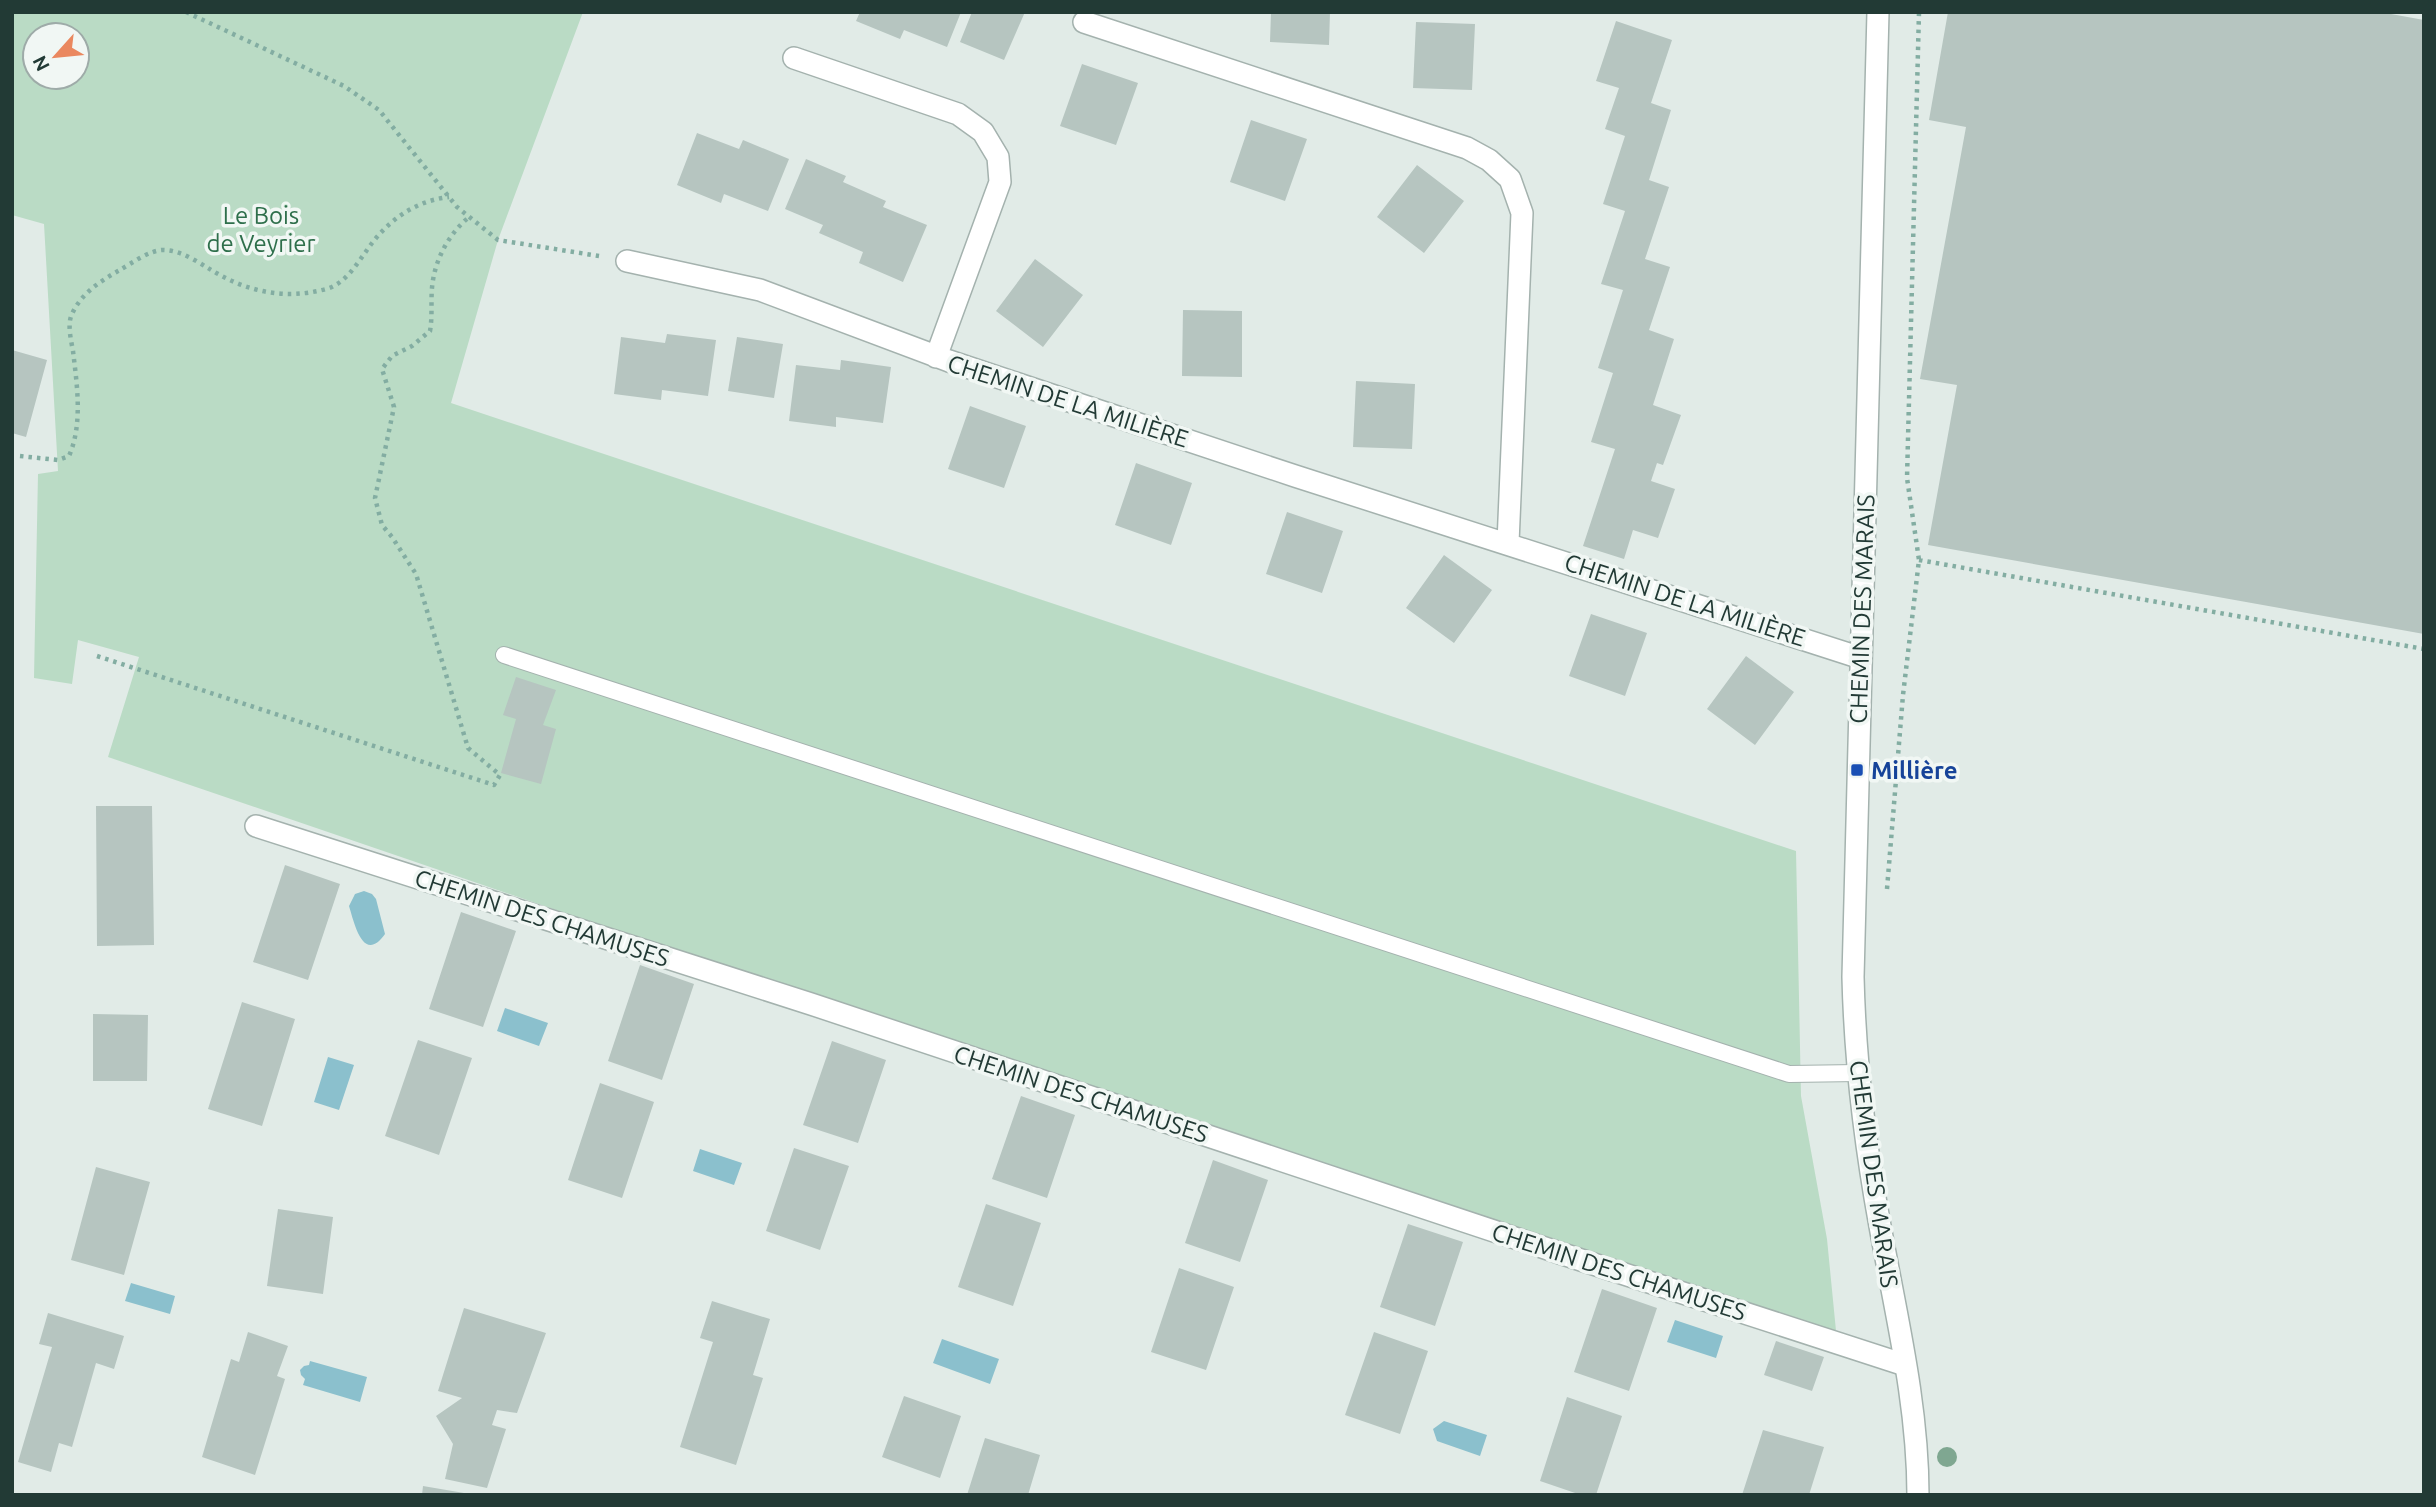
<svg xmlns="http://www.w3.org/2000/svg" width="2436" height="1507" font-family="Ubuntu,sans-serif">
  <rect width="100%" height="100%" fill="#e1ebe7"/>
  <path fill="#badbc5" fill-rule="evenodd" d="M12 12H583L498 240 451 403 1796 851 1801 1096 1827 1239 1837 1341 1578 1259 108 757 139 657 78 640 72 684 34 678 38 474 58 471 44 224 12 215ZM35 35H77V77H35Z"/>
  <path fill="#8bc0cd" d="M364 891 372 894 376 899 385 934C363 965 354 922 349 906L355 894Z
    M505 1008 548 1023 539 1046 497 1031Z
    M328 1057 354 1065 339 1110 314 1102Z
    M700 1149 742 1163 734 1185 693 1171Z
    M131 1283 175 1296 170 1314 125 1301Z
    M1675 1320 1723 1336 1716 1358 1667 1342Z
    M942 1339 999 1359 990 1384 933 1363Z
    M310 1361 367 1377 360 1402 303 1385 305 1379 301 1375 300 1370 304 1366 309 1365Z
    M1444 1421 1487 1435 1480 1456 1437 1441 1433 1429Z"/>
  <path fill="#b6c5c0" d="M860 12H961L947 47 904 30 900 39 856 21Z
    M972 12H1025L1004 60 960 42Z
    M1271 12H1330L1329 45 1270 42Z
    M1948 12H2380L2424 20V634L1928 545 1957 385 1920 379 1966 127 1929 120Z
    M1616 21 1672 40 1651 103 1671 110 1649 180 1669 187 1645 259 1670 267 1649 330 1674 339 1653 405 1681 415 1663 465 1657 463 1651 481 1675 489 1658 538 1633 530 1624 559 1583 546 1615 449 1591 442 1613 373 1598 368 1623 290 1601 284 1625 211 1603 204 1625 136 1605 129 1619 88 1596 81Z
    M1416 22 1475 24 1472 90 1413 88Z
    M1082 64 1138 83 1116 145 1060 126Z
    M1251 120 1307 139 1285 201 1230 182Z
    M697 133 739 149 743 140 789 159 768 211 724 194 721 203 677 185Z
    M806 159 846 176 843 182 886 201 883 207 927 225 903 282 859 263 863 252 819 233 823 225 785 209Z
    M1417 165 1464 201 1424 253 1377 217Z
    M1035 259 1083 295 1043 347 996 311Z
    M1183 310 1242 311V377L1182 376Z
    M667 334 716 340 708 396 662 390 661 400 614 394 621 337 665 343Z
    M737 337 783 344 774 398 728 391Z
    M12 350 47 360 26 437 12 433Z
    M841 360 891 367 883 423 836 417V427L789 421 796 365 840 370Z
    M1356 381 1415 384 1412 449 1353 447Z
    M970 406 1026 426 1004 488 948 469Z
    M1136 463 1192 483 1171 545 1115 525Z
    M1287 512 1343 531 1322 593 1266 574Z
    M1444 555 1492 590 1454 643 1406 608Z
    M1591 614 1647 633 1625 696 1569 676Z
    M1746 656 1794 692 1755 745 1707 709Z
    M516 677 556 690 543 725 556 729 541 784 501 773 516 719 503 715Z
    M96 806H152L154 945 97 946Z
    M285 865 340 884 308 980 253 962Z
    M461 912 516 931 483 1027 429 1009Z
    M640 965 694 984 662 1080 608 1061Z
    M242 1002 295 1019 262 1126 208 1109Z
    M93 1014 148 1015 147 1081H93Z
    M418 1040 472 1058 439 1155 385 1136Z
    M832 1041 886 1060 858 1143 803 1125Z
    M600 1083 654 1102 622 1198 568 1180Z
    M1021 1096 1075 1115 1047 1198 992 1179Z
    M794 1148 849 1166 820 1250 766 1231Z
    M1213 1160 1268 1180 1240 1262 1185 1243Z
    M96 1167 150 1182 124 1275 71 1260Z
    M986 1204 1041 1223 1013 1306 958 1287Z
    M278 1209 333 1217 323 1294 267 1286Z
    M1408 1224 1463 1242 1435 1326 1380 1307Z
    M1179 1268 1234 1287 1206 1370 1151 1352Z
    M1602 1289 1657 1308 1629 1391 1574 1372Z
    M712 1301 770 1319 753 1375 763 1378 736 1465 680 1447 713 1342 700 1338Z
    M464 1308 546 1333 517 1413 497 1410 492 1425 506 1429 487 1488 445 1479 453 1444 436 1416 462 1398 438 1391Z
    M48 1313 124 1336 114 1369 96 1363 72 1447 59 1443 51 1472 18 1462 52 1347 39 1344Z
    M248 1332 288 1346 277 1376 285 1379 255 1475 202 1457 231 1359 239 1362Z
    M1374 1332 1428 1351 1400 1434 1345 1415Z
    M1776 1341 1824 1357 1812 1391 1764 1375Z
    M904 1396 961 1416 940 1478 882 1457Z
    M1567 1397 1622 1416 1596 1495H1581L1540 1481Z
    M1763 1430 1824 1447 1809 1495H1742Z
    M985 1438 1040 1455 1028 1495H967Z
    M423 1486 464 1493V1495H422Z"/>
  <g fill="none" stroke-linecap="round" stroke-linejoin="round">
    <g stroke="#a4b2ae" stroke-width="18">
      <path id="service" d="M504 655 1789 1074 1858 1073"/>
    </g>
    <g stroke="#a4b2ae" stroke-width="24">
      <path id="minor" d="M1084 22 1467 148 1489 160 1510 179 1522 213 1508 543
        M794 58 958 114 983 132 998 157 1000 182 936 357
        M627 261 760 290 949 361 1295 476 1861 658
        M256 826 811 1004 1578 1259 1905 1365"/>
    </g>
    <g stroke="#a4b2ae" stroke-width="24">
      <path id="tertiary" d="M1878 12 1853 977C1855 1061 1865 1144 1880 1226 1896 1315 1918 1404 1918 1495"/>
    </g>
    <path stroke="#83ada2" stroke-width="4.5" stroke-dasharray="3.5 5" stroke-linecap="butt" d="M186 12 344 86 379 110 457 207 498 240 599 256
      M20 456 58 460 69 456C83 424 77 385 73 351 71 340 67 324 72 314 81 294 99 282 118 271 131 264 150 249 165 250 183 251 199 263 213 271 248 292 286 300 326 289 345 284 356 265 367 250 387 221 414 201 449 197
      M1919 560 2424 649
      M97 656 494 785 500 775 468 748 416 574 392 537 382 525 375 498 394 407 382 369 392 356 412 346 430 331C433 314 430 297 433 280 437 256 450 233 469 217
      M1887 889 1903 695 1919 560 1907 478 1919 12"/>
    <use href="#service" stroke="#fff" stroke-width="16"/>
    <use href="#minor" stroke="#fff" stroke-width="21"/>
    <use href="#tertiary" stroke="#fff" stroke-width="21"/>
  </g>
  <circle fill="#7fa791" cx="1947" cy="1457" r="10"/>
  <rect fill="#1a4fb4" stroke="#f1f7f4" stroke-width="2.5" x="1850" y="763" width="14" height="14" rx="3.5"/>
  <g text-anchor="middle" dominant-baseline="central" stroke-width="7" stroke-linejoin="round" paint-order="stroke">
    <g font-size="24" fill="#2e6f4b" stroke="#f1f7f4">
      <text x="261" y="215">Le Bois<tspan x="261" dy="28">de Veyrier</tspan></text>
    </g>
    <g font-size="24" fill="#223a35" stroke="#f1f7f4">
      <text transform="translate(1068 401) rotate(18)">CHEMIN DE LA MILIÈRE</text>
      <text transform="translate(1685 600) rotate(18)">CHEMIN DE LA MILIÈRE</text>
      <text transform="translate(1862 609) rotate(-88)">CHEMIN DES MARAIS</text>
      <text transform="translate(542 918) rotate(18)">CHEMIN DES CHAMUSES</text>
      <text transform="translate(1081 1094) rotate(18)">CHEMIN DES CHAMUSES</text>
      <text transform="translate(1874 1174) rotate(82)">CHEMIN DES MARAIS</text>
      <text transform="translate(1619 1272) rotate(18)">CHEMIN DES CHAMUSES</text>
    </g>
    <g font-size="24" font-weight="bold" fill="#164399" stroke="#f1f7f4" text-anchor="start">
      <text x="1871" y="770">Millière</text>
    </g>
  </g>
  <rect width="2436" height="1507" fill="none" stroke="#223a35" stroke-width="28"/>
  <g transform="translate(56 56) rotate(243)"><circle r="33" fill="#f1f7f4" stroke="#9eaba8" stroke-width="2"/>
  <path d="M0-5L12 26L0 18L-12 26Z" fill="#ea885f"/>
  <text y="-10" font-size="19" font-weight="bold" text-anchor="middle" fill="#223a35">N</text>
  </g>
</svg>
